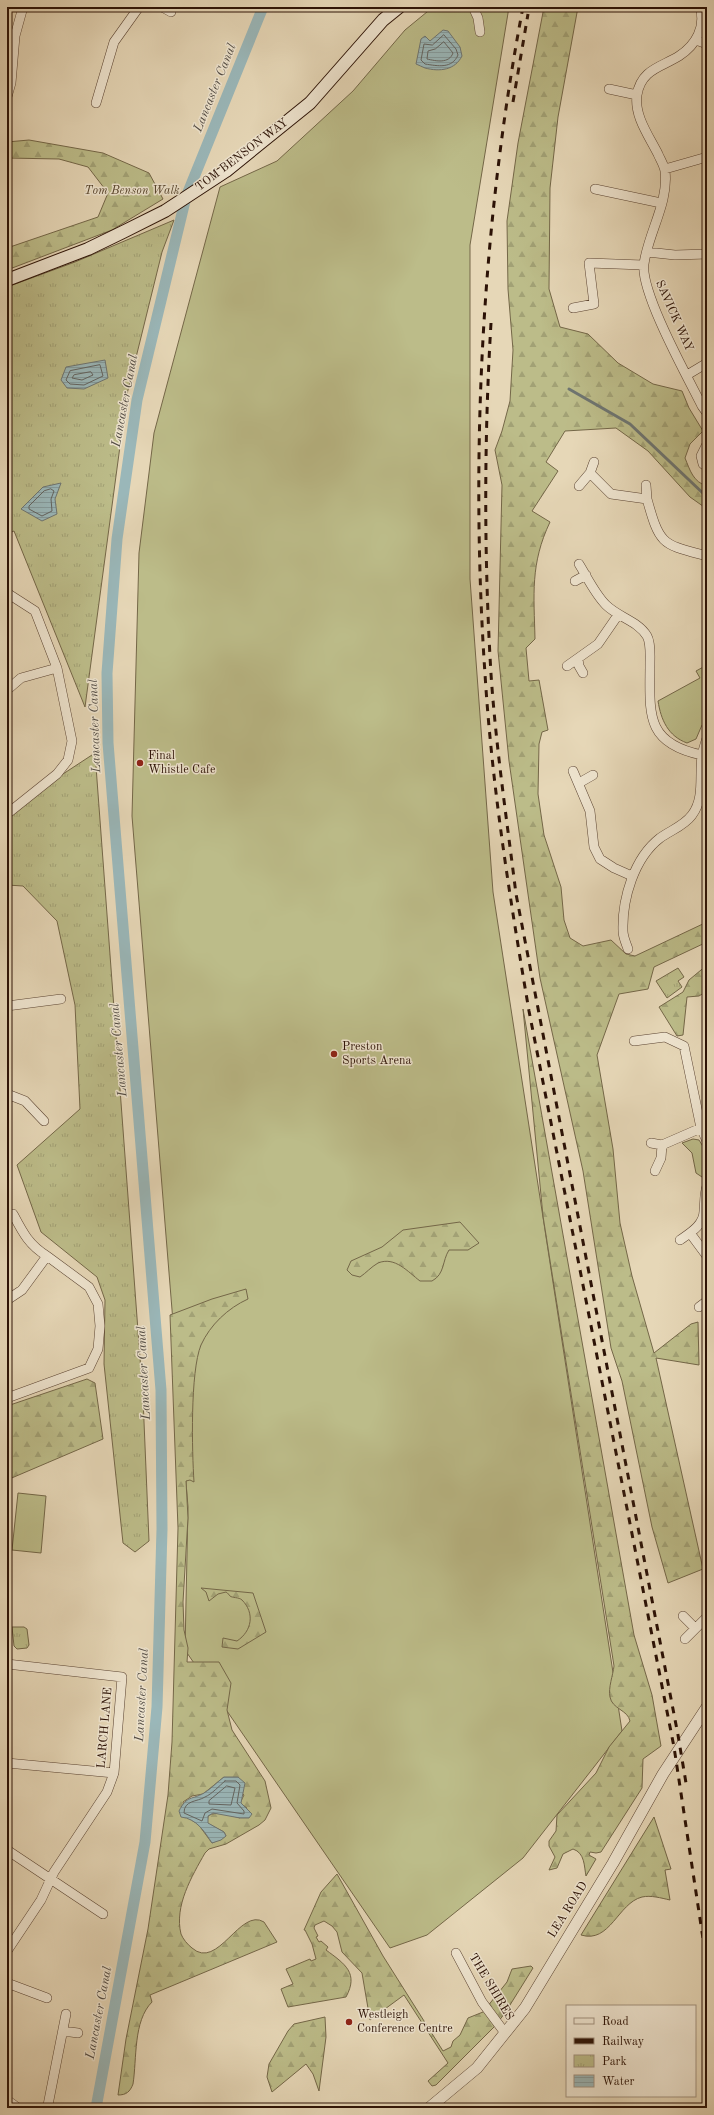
<svg xmlns="http://www.w3.org/2000/svg" width="714" height="2115" font-family="'Old Standard TT',serif">
  <defs>
    <pattern id="forest-firs" width="22" height="20" patternUnits="userSpaceOnUse"><rect width="22" height="20" fill="#bcbc89"/><path d="M5 1l3.5 6h-7zM16 11l3.5 6h-7z" fill="#a2a175"/></pattern>
    <pattern id="park-tufts" width="24" height="20" patternUnits="userSpaceOnUse"><rect width="24" height="20" fill="#bcbc89"/><path d="M3 7l-1-3M5 7V3M7 7l1-3M15 17l-1-3M17 17v-4M19 17l1-3" fill="none" stroke="#a2a175"/></pattern>
    <pattern id="water-rules" width="6" height="5" patternUnits="userSpaceOnUse"><rect width="6" height="5" fill="#9ab7b9"/><path d="M0 2.5h6" fill="none" stroke="#859c9e"/></pattern>
  </defs>
  <rect width="100%" height="100%" fill="#e6d7b7"/>
  <filter id="stains"><feTurbulence type="fractalNoise" baseFrequency=".005" numOctaves="4"/><feColorMatrix values="0 0 0 0 .2 0 0 0 0 .09 0 0 0 0 .02 0 0 0 .5 -.17"/></filter>
  <radialGradient id="worn" r=".72"><stop offset=".6" stop-color="#630" stop-opacity="0"/><stop offset="1" stop-color="#630" stop-opacity=".3"/></radialGradient>
  <path fill="#bcbc89" stroke="#746748" d="M433 7H509L470 245V579L493 892 622 1731 523 1858 427 1935 390 1948 185 1650 188 1507 132 816 139 553 154 433 220 187 277 161 353 91 405 30Z
    M707 665V721L702 725 696 739 687 743C668 736 661 720 658 701L700 678 696 671Z
    M693 1139 699 1140 707 1153V1177L705 1179 696 1173 692 1153 682 1143Z
    M18 1493 46 1496 41 1553 12 1550Z"/>
  <path fill="url(#forest-firs)" stroke="#746748" fill-rule="evenodd" d="M544 7H578L558 117 550 188 549 289 560 327 588 334 618 363 653 384 682 391 689 408 703 431 690 444 685 458C690 470 693 482 707 486V509L690 497 648 451 616 428 565 431 546 462 558 471 532 511 550 522C530 564 534 595 535 639L526 648 529 681 539 680 548 730 542 732 539 744 538 794 544 835 561 887 564 920 570 938 583 946 611 940 626 954 635 956 707 922V942L654 967 648 989 619 994 597 1055 613 1149 620 1223 632 1276 654 1353 691 1324 698 1322 699 1365 656 1358 703 1569 668 1583 652 1527 622 1381 611 1348 583 1171 540 978 509 761 498 651 502 485 495 450 502 431 510 401 513 350 508 289 507 221 518 143Z
    M29 140 103 153 149 173 163 199 112 230 7 270V248L98 217 108 193 88 167 59 159 7 158V142Z
    M707 965V991L699 996 687 997 683 1035 677 1036 659 1007 683 992 689 980Z
    M523 1009 634 1635 652 1695 661 1746 643 1759 642 1788 601 1852 596 1853 590 1852 589 1855 596 1859 586 1876C584 1866 585 1853 573 1849L563 1854 557 1868 549 1870 555 1857 549 1846V1841L556 1831 557 1815 596 1773 609 1747 630 1721C628 1710 612 1709 610 1697 608 1688 613 1675 614 1666L543 1216Z
    M460 1222 479 1243 468 1250H449C442 1261 445 1274 432 1281H420C408 1272 395 1256 378 1263 371 1267 366 1273 360 1277L352 1275 347 1270 351 1261 382 1247 403 1230Z
    M246 1289 248 1299C228 1308 210 1325 201 1345 190 1372 192 1452 194 1482L190 1480 186 1481 188 1518 183 1602 184 1630 188 1648 187 1662H219L231 1683 227 1710 232 1730 265 1781 271 1808 265 1820 259 1825 226 1844 209 1849 205 1853C192 1876 174 1906 181 1934 183 1939 187 1944 192 1948 218 1971 240 1907 264 1922L277 1942 150 1995 152 2002C133 2021 137 2059 133 2084 130 2092 126 2095 118 2095L126 2039 148 1929 168 1795 172 1742 178 1528 170 1315 212 1299ZM224 1777 244 1795 240 1803 247 1808 240 1818C230 1815 217 1810 208 1816L207 1823 224 1832 226 1836 212 1843 198 1824 188 1818 183 1802 192 1796 203 1794Z
    M87 1379 95 1383 103 1439 7 1480V1406Z
    M201 1588 253 1593 266 1632 238 1649 222 1647 223 1638 237 1641C252 1631 255 1613 242 1600 239 1597 232 1598 230 1596 229 1595 228 1593 226 1592L218 1594 209 1601 206 1592Z
    M654 1817 671 1869 665 1870 670 1900C661 1898 651 1895 642 1897 618 1903 610 1944 581 1935Z
    M337 1874 383 1956 443 2051 451 2047 453 2041 460 2035 468 2018 483 2012 507 1982 512 1969 531 1966 533 1968 505 2013 494 2027 436 2085 432 2086 428 2081 448 2063 404 1995 370 2020 362 1973 342 1952 337 1932 332 1926 324 1921 315 1925 314 1928 318 1936 316 1937 319 1942 321 1941 328 1947 326 1950C345 1964 359 1973 346 1997L288 2007 281 1989 293 1984 286 1969 310 1959 311 1961 316 1959 312 1944 305 1930H304L321 1892Z
    M325 2017 326 2037 319 2091 313 2074 306 2064 272 2092 267 2077 269 2064 288 2031 294 2024Z"/>
  <path fill="url(#park-tufts)" stroke="#746748" d="M174 220 162 252 127 394 85 707 14 531 7 534V287L75 262Z
    M95 753 143 1398 149 1541 135 1552 123 1543 104 1364 105 1300 97 1277 41 1232 17 1165 80 1109 75 1005 57 921 23 886 7 885V819L63 774Z
    M678 968 684 977 678 981 682 987 667 998 656 981Z
    M12 1627H24L27 1629 29 1645 27 1648 17 1649 14 1646Z"/>
  <path fill="url(#water-rules)" stroke="#6e7571" d="M443 30 448 31 460 47 462 56C455 70 440 72 425 68 422 67 419 65 416 64L421 39 425 36 430 41Z
    M105 360 108 378 84 389 67 388 61 380 66 367Z
    M61 483 55 499 57 514 42 521 21 509 43 487Z
    M224 1777H238L245 1783 241 1803 252 1814 249 1818H240L213 1813 208 1816V1823L224 1832 226 1836 221 1840 212 1843C204 1831 197 1819 181 1817L179 1811C187 1795 192 1800 204 1793 211 1789 217 1782 224 1777Z"/>
  <g fill="none" stroke-linecap="round" stroke-linejoin="round">
    <path stroke="#636460" stroke-width="1" d="M444 35 456 49 458 55C452 69 438 66 425 64L421 60 424 44 432 45Z
      M444 42 453 53C449 64 436 61 427 59L428 51 435 49Z
      M100 365 103 376 84 385 70 384 66 380 70 371Z
      M91 372 93 375 82 380 72 378 74 375Z
      M51 489 54 491 51 499 52 511 42 516 29 509V506L44 491Z
      M225 1781H236L240 1785 237 1803 244 1811V1814L212 1809 205 1813 202 1821 184 1813C184 1800 197 1802 205 1797 212 1794 219 1786 225 1781Z
      M227 1786 235 1788 231 1805 209 1804V1801Z"/>
    <path stroke="#6e7571" stroke-width="3" d="M569 389 630 424 707 497"/>
    <path stroke="#9ab7b9" stroke-width="11" d="M96 2108 145 1842 157 1707 162 1529 161 1390 108 743 107 673 117 539 137 400 186 197 263 7"/>
    <g stroke="#5a4332" stroke-width="10">
      <path id="minor" d="M162 7 171 12
        M473 7 478 18 480 32
        M700 7C706 27 696 45 679 56 662 67 641 69 637 95 634 116 649 136 658 154 660 159 664 165 665 171 669 203 648 233 644 264 640 292 688 378 702 406L707 413
        M696 40 707 44
        M609 89 637 95
        M7 97 11 83 15 36 23 7
        M96 103 114 42 139 7
        M665 169 707 157
        M595 189 661 203
        M647 252 675 255 707 254
        M573 308 594 304 589 263 643 265
        M687 375 707 363
        M707 444 701 456 703 464 707 467
        M590 473 611 494 647 499C660 546 662 544 707 556
        M646 485 647 499
        M579 486 590 473 594 462
        M579 564C587 577 595 594 606 605 618 617 638 621 647 636 651 643 650 655 650 663 650 713 644 743 702 755
        M575 581 586 575
        M7 593 35 611 57 668 72 741 68 760 57 774 7 814
        M578 659 579 666 583 673
        M567 666 598 644 618 615
        M7 690 21 678 57 668
        M573 771 590 811 594 847 600 859 614 868 632 876
        M579 783 593 775
        M628 949C626 943 623 937 623 931 622 899 634 858 660 838 671 830 684 826 692 815 705 798 699 775 702 756 703 750 705 744 707 738
        M7 1006 61 999
        M634 1041 665 1037 684 1046 701 1128 707 1141
        M7 1094 25 1101 44 1121
        M651 1143 662 1145
        M655 1171 661 1158 662 1145 701 1128
        M7 1215 13 1214C23 1233 29 1245 47 1256L22 1290 7 1300
        M690 1233 707 1256
        M680 1240C690 1233 704 1225 704 1211 705 1202 704 1195 707 1186
        M699 1307 707 1301
        M7 1398 89 1368 98 1349 100 1326 98 1304 89 1287 47 1256
        M683 1616 695 1628
        M685 1639 707 1617
        M7 1664 122 1677 114 1773 107 1792 54 1872 41 1900 7 1951
        M7 1763 114 1773
        M7 1850 103 1914
        M456 1953 482 2002 505 2033
        M7 1983 47 1998
        M63 2031 78 2033
        M7 2100 18 2108
        M45 2108 48 2105 66 2014"/>
    </g>
    <g stroke="#5a4332" stroke-width="12">
      <path id="tertiary" d="M429 2108 477 2068 525 2008 613 1863 663 1774 707 1707"/>
    </g>
    <g stroke="#2c1206" stroke-width="14">
      <path id="secondary" d="M7 280 88 249 123 232 165 211 226 171 310 103 383 20 399 7"/>
    </g>
    <use href="#minor" stroke="#efe5d0" stroke-width="9"/>
    <use href="#tertiary" stroke="#efe5d0" stroke-width="11"/>
    <use href="#secondary" stroke="#efe5d0" stroke-width="12"/>
    <path stroke="#2c1206" stroke-width="3" stroke-dasharray="7 7" stroke-linecap="butt" d="M523 7C482 222 470 455 485 674 492 787 510 899 529 1011L674 1747 707 1965
      M513 102 528 14
      M491 323C484 440 484 558 491 674 496 748 507 821 516 894L678 1735 686 1783"/>
  </g>
  <g fill="#8f2418" stroke="#efe5d0" stroke-width="1.5">
    <circle cx="140" cy="763" r="4"/>
    <circle cx="334" cy="1054" r="4"/>
    <circle cx="349" cy="2022" r="4"/>
  </g>
  <g text-anchor="middle" dominant-baseline="central" stroke-width="3" stroke-linejoin="round" paint-order="stroke">
    <g font-size="12" fill="#2c1206" stroke="#efe5d0">
      <text transform="translate(242 155) rotate(-37)">TOM BENSON WAY</text>
      <text transform="translate(674 316) rotate(66)">SAVICK WAY</text>
      <text transform="translate(105 1728) rotate(-85)">LARCH LANE</text>
      <text transform="translate(568 1910) rotate(-58)">LEA ROAD</text>
      <text transform="translate(491 1987) rotate(59)">THE SHIRES</text>
    </g>
    <g font-size="12" font-style="italic" fill="#57452d" stroke="#efe5d0">
      <text x="132" y="191">Tom Benson Walk</text>
    </g>
    <g font-size="12" fill="#2c1206" stroke="#efe5d0" text-anchor="start">
      <text x="148" y="756">Final<tspan x="148" dy="14">Whistle Cafe</tspan></text>
      <text x="342" y="1047">Preston<tspan x="342" dy="14">Sports Arena</tspan></text>
      <text x="357" y="2015">Westleigh<tspan x="357" dy="14">Conference Centre</tspan></text>
    </g>
    <g font-size="13" font-style="italic" fill="#524c45" stroke="#efe5d0">
      <text transform="translate(215 88) rotate(-68)">Lancaster Canal</text>
      <text transform="translate(125 401) rotate(-79)">Lancaster Canal</text>
      <text transform="translate(95 726) rotate(-92)">Lancaster Canal</text>
      <text transform="translate(119 1050) rotate(-95)">Lancaster Canal</text>
      <text transform="translate(144 1373) rotate(-93)">Lancaster Canal</text>
      <text transform="translate(142 1695) rotate(-87)">Lancaster Canal</text>
      <text transform="translate(99 2013) rotate(-79)">Lancaster Canal</text>
    </g>
  </g>
  <rect width="714" height="2115" fill="none" stroke="#e6d7b7" stroke-width="24"/>
  <rect x="8" y="8" width="698" height="2099" fill="none" stroke="#2c1206" stroke-width="2"/>
  <rect x="12" y="12" width="690" height="2091" fill="none" stroke="#2c1206"/>
  <rect x="566" y="2005" width="130" height="92" fill="#efe5d0" stroke="#a1917f"/>
  <rect x="574" y="2018" width="20" height="6" fill="#efe5d0" stroke="#a1917f"/>
  <text x="602" y="2025" font-size="12" fill="#2c1206">Road</text>
  <rect x="574" y="2038" width="20" height="6" fill="#2c1206" stroke="#a1917f"/>
  <text x="602" y="2045" font-size="12" fill="#2c1206">Railway</text>
  <rect x="574" y="2055" width="20" height="12" fill="url(#park-tufts)" stroke="#a1917f"/>
  <text x="602" y="2065" font-size="12" fill="#2c1206">Park</text>
  <rect x="574" y="2075" width="20" height="12" fill="url(#water-rules)" stroke="#a1917f"/>
  <text x="602" y="2085" font-size="12" fill="#2c1206">Water</text>
  <rect width="100%" height="100%" filter="url(#stains)"/>
  <rect width="100%" height="100%" fill="url(#worn)"/>
</svg>
